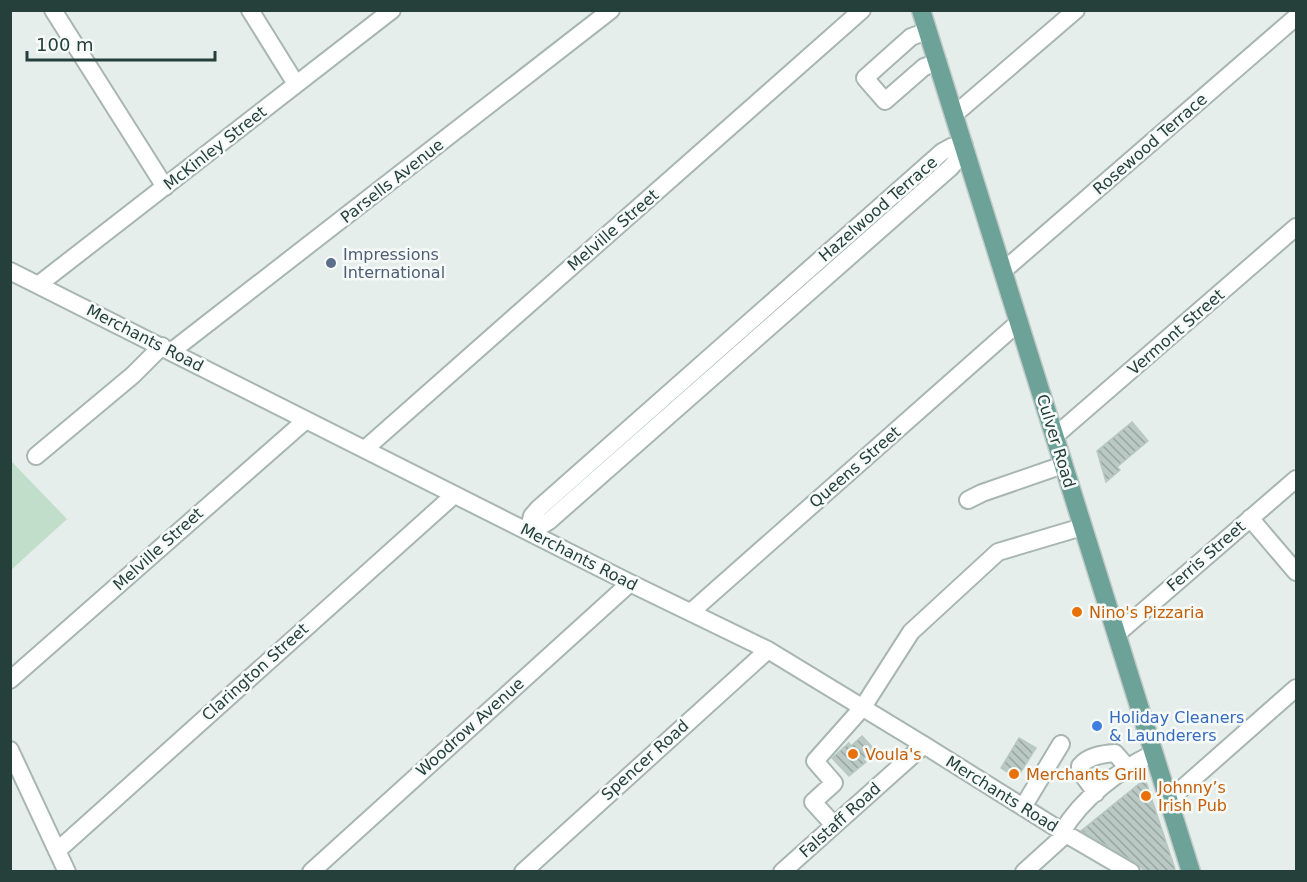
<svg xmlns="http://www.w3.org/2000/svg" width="1307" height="882" font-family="'DejaVu Sans',sans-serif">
  <defs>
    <pattern id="building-back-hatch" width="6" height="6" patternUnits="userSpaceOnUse" patternTransform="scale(1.5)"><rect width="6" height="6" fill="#bbc9c4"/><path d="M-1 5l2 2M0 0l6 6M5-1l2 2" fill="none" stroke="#98a5a0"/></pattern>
  </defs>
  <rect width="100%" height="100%" fill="#e6eeeb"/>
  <path fill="#c0dec9" d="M10 460 67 519 11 570H10Z"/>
  <path fill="url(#building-back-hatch)" stroke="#b8c8c2" stroke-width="1.5" d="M1132 422 1148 441 1117 467 1120 470 1106 482 1097 451Z
    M862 736 874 749 863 759 866 762 849 776 832 758 849 743 851 746Z
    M1019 738 1036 748 1017 778 1001 768Z
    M1145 779 1175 869 1171 872H1146L1136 863 1081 831Z"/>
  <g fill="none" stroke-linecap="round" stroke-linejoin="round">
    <g stroke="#a8b6b2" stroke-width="20">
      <path id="minor" d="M53 10 165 187
        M250 10 296 84
        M927 31 911 37 865 78 885 101 924 67 938 62
        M955 114 1076 10
        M10 271 630 583 768 650 924 745 1066 834 1131 872
        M1003 271 1296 17
        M38 285 392 10
        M172 351 611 10
        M1055 436 1296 227
        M365 449 862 10
        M36 456 133 375 162 346
        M968 500 982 493 1063 465
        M1250 518 1296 572
        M528 531 532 516 538 509 942 152 951 147 964 145
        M528 531 541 526 549 521 950 168 958 159 964 145
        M691 612 1019 322
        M1117 634 1296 479
        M10 680 306 420
        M10 750 67 872
        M1096 793 1080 771V766C1088 756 1102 754 1115 753L1128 768
        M1169 800 1296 688
        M1023 807 1061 744
        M834 825 813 802 834 783 815 761 863 707 911 632 998 552 1082 527
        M1062 832C1082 798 1119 770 1154 753
        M57 851 454 495
        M311 872 630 583
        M523 872 768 650
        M782 872 924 745
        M1024 872 1066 834"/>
    </g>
    <g stroke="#c2cac8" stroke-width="21">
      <path id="major" d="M921 10 1191 872"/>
    </g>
    <use href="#minor" stroke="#fff" stroke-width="16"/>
    <use href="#major" stroke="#6ca297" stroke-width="18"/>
  </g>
  <circle fill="#5c6f8a" stroke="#f6faf9" stroke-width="2" cx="331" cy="263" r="6"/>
  <g fill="#e8710a" stroke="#f6faf9" stroke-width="2">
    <circle cx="1077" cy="612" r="6"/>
    <circle cx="853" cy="754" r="6"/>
    <circle cx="1014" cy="774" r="6"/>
    <circle cx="1146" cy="796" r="6"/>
  </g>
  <circle fill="#3f7fe0" stroke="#f6faf9" stroke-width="2" cx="1097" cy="726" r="6"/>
  <g text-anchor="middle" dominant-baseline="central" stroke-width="5" stroke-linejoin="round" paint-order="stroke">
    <g font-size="16" fill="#25403a" stroke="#f6faf9">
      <text transform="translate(1150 144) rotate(-41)">Rosewood Terrace</text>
      <text transform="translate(215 148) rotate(-38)">McKinley Street</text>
      <text transform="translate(392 181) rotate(-38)">Parsells Avenue</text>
      <text transform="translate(878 209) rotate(-41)">Hazelwood Terrace</text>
      <text transform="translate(613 230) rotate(-41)">Melville Street</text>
      <text transform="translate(1176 332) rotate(-41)">Vermont Street</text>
      <text transform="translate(145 338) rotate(27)">Merchants Road</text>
      <text transform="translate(1056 441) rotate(73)">Culver Road</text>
      <text transform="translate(855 467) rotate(-41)">Queens Street</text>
      <text transform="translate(158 549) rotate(-42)">Melville Street</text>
      <text transform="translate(1206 556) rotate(-41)">Ferris Street</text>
      <text transform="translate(579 557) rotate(27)">Merchants Road</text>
      <text transform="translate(255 672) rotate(-42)">Clarington Street</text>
      <text transform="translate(470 727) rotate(-42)">Woodrow Avenue</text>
      <text transform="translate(645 760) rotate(-42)">Spencer Road</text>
      <text transform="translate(1002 794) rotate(32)">Merchants Road</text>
      <text transform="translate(840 820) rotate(-42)">Falstaff Road</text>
    </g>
    <g font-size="16" fill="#4e5e75" stroke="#f6faf9" text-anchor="start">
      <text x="343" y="254">Impressions<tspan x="343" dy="18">International</tspan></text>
    </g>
    <g font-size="16" fill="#c56008" stroke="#f6faf9" text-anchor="start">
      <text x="1089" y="612">Nino's Pizzaria</text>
      <text x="865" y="754">Voula's</text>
      <text x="1026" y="774">Merchants Grill</text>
      <text x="1158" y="787">Johnny’s<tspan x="1158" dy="18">Irish Pub</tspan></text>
    </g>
    <g font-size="16" fill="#366cbe" stroke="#f6faf9" text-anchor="start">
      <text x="1109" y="717">Holiday Cleaners<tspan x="1109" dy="18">&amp; Launderers</tspan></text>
    </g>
  </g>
  <rect width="1307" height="882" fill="none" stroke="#25403a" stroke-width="24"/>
  <path d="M27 51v9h188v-9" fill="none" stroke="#25403a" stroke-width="3"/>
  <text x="36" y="51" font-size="18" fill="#25403a" stroke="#f6faf9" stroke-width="4.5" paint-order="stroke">100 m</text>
</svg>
